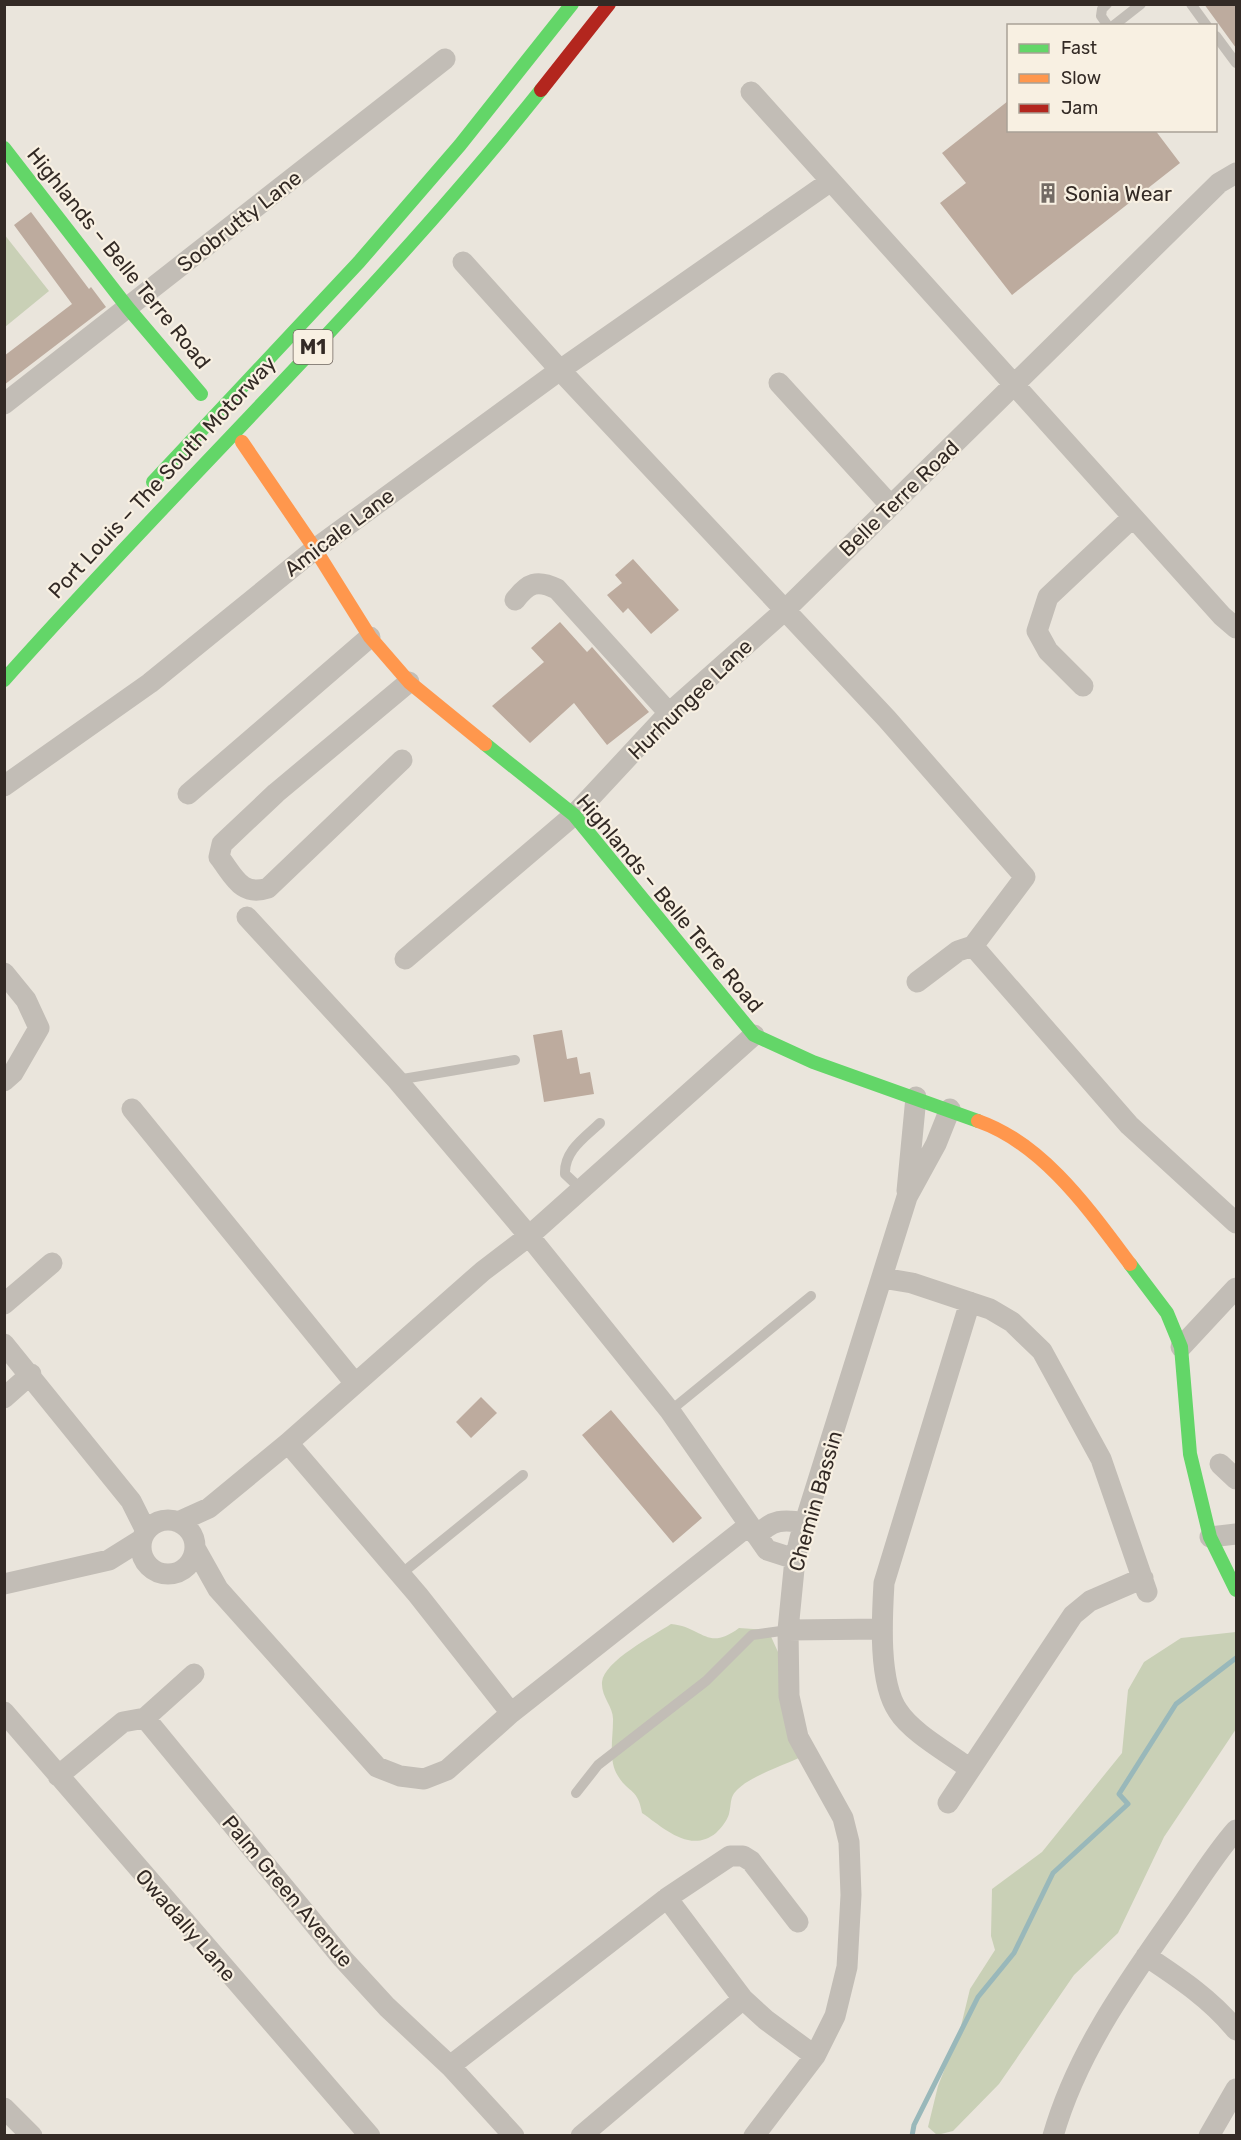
<svg xmlns="http://www.w3.org/2000/svg" width="1241" height="2140" font-family="Rubik,sans-serif">
  <rect width="100%" height="100%" fill="#eae5dc"/>
  <path fill="#c9d0b6" d="M4 234 49 291 5 327H4Z
    M671 1624C703 1627 707 1652 739 1628L768 1630 793 1685 801 1757C784 1765 751 1776 738 1789 729 1797 732 1803 729 1814 727 1821 721 1828 716 1833 690 1854 664 1828 642 1813 638 1788 628 1793 618 1776 608 1761 613 1738 613 1721 614 1706 601 1698 602 1682 604 1661 653 1636 671 1624Z
    M1236 1632V1729L1164 1837 1118 1933 1074 1975 999 2084 953 2131 937 2135 928 2127 938 2086 960 2030 970 1989 995 1950 991 1936 992 1889 1042 1852 1122 1753 1128 1690 1144 1662 1181 1638Z"/>
  <g fill="none" stroke-linecap="round" stroke-linejoin="round">
    <path stroke="#99b8ba" stroke-width="5" d="M912 2136 914 2125 978 1997 1014 1953 1053 1873 1128 1804 1119 1794 1176 1704 1236 1658"/>
  </g>
  <path fill="#bdab9e" d="M1204 4H1236V48Z
    M1008 101V130H1155L1180 163 1012 295 940 203 966 183 942 153Z
    M31 212 89 289 91 287 106 307 4 385V356L72 304 14 225Z
    M633 559 679 610 651 634 628 608 623 613 607 595 622 583 615 575Z
    M560 622 587 652 592 647 649 712 607 745 574 703 530 743 492 706 544 662 531 648Z
    M562 1030 567 1059 577 1057 580 1074 590 1072 594 1094 544 1102 533 1035Z
    M481 1397 497 1413 471 1438 456 1422Z
    M611 1410 702 1518 673 1543 582 1435Z"/>
  <g fill="none" stroke-linecap="round" stroke-linejoin="round">
    <path stroke="#c2bdb6" stroke-width="10" d="M1107 4 1102 9 1101 16 1108 26
      M1191 4 1207 26
      M1113 26 1141 4
      M1216 36 1236 63
      M397 1080 515 1060
      M581 1189 565 1174C564 1151 584 1138 600 1123
      M670 1411 811 1296
      M401 1574 523 1475
      M576 1793 598 1765 706 1681 752 1635 788 1630"/>
    <path stroke="#c2bdb6" stroke-width="21" d="M751 92 1222 616 1236 628
      M831 181 560 370 887 719 1025 877 973 946 958 951 917 982
      M779 383 891 506
      M4 404 445 59
      M515 600C528 583 537 579 557 589L669 713
      M1083 686 1048 651 1037 631 1048 597 1133 517
      M402 760 268 888C241 897 234 876 219 857L222 844 276 793 409 682
      M4 786 150 683 315 549 560 370 463 262
      M188 794 370 637
      M247 917 397 1080 529 1236 670 1411 767 1550 795 1559
      M973 946 1129 1125 1236 1223
      M405 959 574 815 669 713 784 611 1219 183 1236 173
      M4 973 26 1000 39 1028 13 1073 4 1081
      M132 1109 354 1382
      M907 1191 916 1097
      M882 1278 912 1283 990 1309 1012 1322 1042 1351 1101 1459 1147 1592
      M970 1302 884 1583C882 1617 878 1682 898 1711 912 1733 949 1753 970 1769
      M4 1304 52 1263
      M4 1344 131 1501 146 1531
      M1181 1347 1236 1288
      M4 1398 31 1374
      M288 1443 418 1595 511 1713
      M1220 1464 1236 1479
      M141 1547a27 27 0 1 1 54 0a27 27 0 1 1-54 0Z
      M178 1522 209 1508 288 1443 483 1271 529 1236 754 1035
      M757 1536C772 1519 784 1519 805 1523
      M1210 1537 1236 1534
      M195 1548 218 1589 377 1767 400 1776 424 1779 447 1770 511 1713 748 1526
      M4 1584 109 1560 141 1540
      M788 1630 882 1629
      M4 1712 370 2136
      M145 1718 194 1674
      M58 1776 123 1722 145 1718 343 1959 387 2007 450 2066 514 2136
      M948 1803 1073 1615 1090 1601 1143 1578
      M667 1898 743 1999 766 2020 815 2056
      M1146 1956C1179 1978 1211 1999 1236 2030
      M450 2066 667 1898 730 1856H743L751 1861 798 1922
      M4 2108 32 2136
      M581 2136 743 1999
      M754 2136 815 2056 835 2016 847 1967 851 1895 849 1842 843 1818 798 1737 789 1696 788 1630 795 1559 800 1538 907 1197 936 1144 950 1109
      M1053 2136C1077 2052 1128 1982 1177 1912 1196 1885 1214 1855 1236 1830
      M1209 2136 1236 2089"/>
    <path stroke="#63d668" stroke-width="14" d="M4 148 128 308 201 394
      M153 482 359 262 460 145 572 4
      M4 680C181 481 375 298 541 90
      M485 744 574 815 754 1035 813 1062 978 1121
      M1130 1264 1167 1313 1181 1347 1190 1454 1210 1537 1236 1590"/>
    <path stroke="#ff974d" stroke-width="14" d="M242 442 315 549 370 637 409 682 485 744
      M978 1121C1044 1144 1090 1211 1130 1264"/>
    <path stroke="#b3261e" stroke-width="14" d="M541 90 609 4"/>
  </g>
  <defs>
    <g id="building-bare" transform="scale(1.62)"><path d="M-4-6H4V6H1V3H-1V6H-4ZM-2.5-4.3h1.7v1.8h-1.7ZM.8-4.3h1.7v1.8H.8ZM-2.5-1h1.7V.8h-1.7ZM.8-1h1.7V.8H.8Z" fill="#736b65" stroke="#f8f0e2" stroke-width="2.5" paint-order="stroke"/></g>
  </defs>
  <g fill-rule="evenodd">
    <use href="#building-bare" x="1048" y="193"/>
  </g>
  <g text-anchor="middle" dominant-baseline="central" stroke-width="4.5" stroke-linejoin="round" paint-order="stroke">
    <rect fill="#f8f0e2" stroke="#6e655e" stroke-width="1.5" x="293.5" y="330" width="39" height="34" rx="4.5"/>
    <g font-size="20" font-weight="bold" fill="#332a25">
      <text x="313" y="347">M1</text>
    </g>
    <g font-size="21" fill="#332a25" stroke="#f8f0e2" text-anchor="start">
      <text x="1065" y="193">Sonia Wear</text>
    </g>
    <g font-size="21" fill="#332a25" stroke="#f8f0e2">
      <text transform="translate(239 221) rotate(-38)">Soobrutty Lane</text>
      <text transform="translate(119 258) rotate(51)">Highlands – Belle Terre Road</text>
      <text transform="translate(162 477) rotate(-47)">Port Louis – The South Motorway</text>
      <text transform="translate(899 498) rotate(-44)">Belle Terre Road</text>
      <text transform="translate(339 532) rotate(-37)">Amicale Lane</text>
      <text transform="translate(690 699) rotate(-44)">Hurhungee Lane</text>
      <text transform="translate(670 903) rotate(50)">Highlands – Belle Terre Road</text>
      <text transform="translate(815 1501) rotate(-74)">Chemin Bassin</text>
      <text transform="translate(288 1891) rotate(50)">Palm Green Avenue</text>
      <text transform="translate(186 1925) rotate(49)">Owadally Lane</text>
    </g>
  </g>
  <rect width="1241" height="2140" fill="none" stroke="#332a25" stroke-width="12"/>
  <rect x="1007" y="24" width="210" height="108" fill="#f8f0e2" stroke="#a9a196" stroke-width="1.5"/>
  <rect x="1019" y="44" width="30" height="9" fill="#63d668" stroke="#a9a196" stroke-width="1.5"/>
  <text x="1061" y="54" font-size="18" fill="#332a25">Fast</text>
  <rect x="1019" y="74" width="30" height="9" fill="#ff974d" stroke="#a9a196" stroke-width="1.5"/>
  <text x="1061" y="84" font-size="18" fill="#332a25">Slow</text>
  <rect x="1019" y="104" width="30" height="9" fill="#b3261e" stroke="#a9a196" stroke-width="1.5"/>
  <text x="1061" y="114" font-size="18" fill="#332a25">Jam</text>
</svg>
